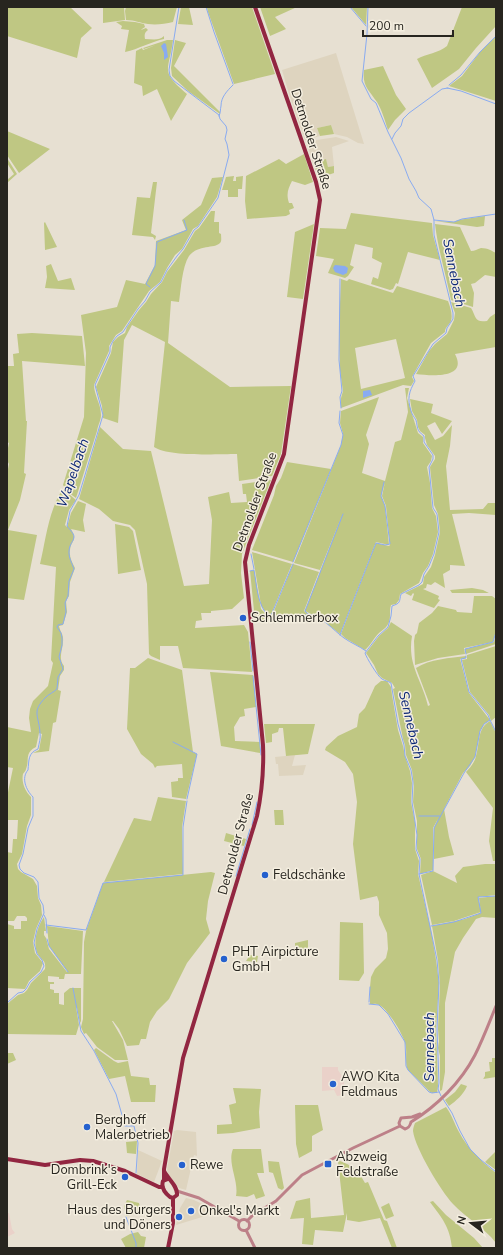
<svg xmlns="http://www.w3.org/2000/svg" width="503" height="1255" font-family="'Nunito Sans',sans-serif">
  <rect width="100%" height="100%" fill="#e7e0d2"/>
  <path fill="#ded4bf" d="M336 53 364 144 358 143 347 137 334 134 331 125 317 128 320 136 305 140 289 94 282 70Z
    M336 137 349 141 332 147 334 166 328 167 326 160 313 163 307 144 317 140Z
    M295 755 292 766 306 765 303 775 279 776 278 764H276L275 757Z
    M177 1130 196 1132 197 1156 194 1155 186 1190 179 1188 169 1175 167 1170 174 1131Z
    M138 1150 162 1161 154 1182 137 1174Z
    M186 1198 194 1200 215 1210 212 1214 176 1225 180 1208Z"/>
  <path fill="#ead1c9" d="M322 1067H338V1070L344 1079V1095L337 1096 334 1090 322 1091Z
    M7 1213H9L12 1229 15 1233 7 1237Z"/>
  <path fill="#bfc783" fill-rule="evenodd" d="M7 7H70L92 28 81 38 77 58 7 36Z
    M103 7H124L125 20 103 23Z
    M126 7H177L173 22C165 24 156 25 148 24 140 23 135 20 126 20L125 11Z
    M181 7H189L193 25 178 24Z
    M210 7H252L275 74 234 84 208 12 207 8Z
    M260 7H297L275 17 286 29 270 36Z
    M351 7H367L366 25Z
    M462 7H496V26L476 48 459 69 432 88 417 59C426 54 439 53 447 46Z
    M123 21 135 22 144 24 145 27 142 29 141 30 146 28 148 30C145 32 144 34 145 39 152 39 159 41 164 36V39C150 42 139 49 125 52L129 30 121 29 122 26 116 22Z
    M496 36V101L449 86 462 76 480 52Z
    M167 40H173C169 72 159 70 187 94L171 121 157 89 143 96 142 86 134 83 136 51 142 48 143 50 156 45 144 49 143 48Z
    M175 40 186 43 174 66 220 112V114L188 91 172 76 171 68Z
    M383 66 396 95 406 109 395 120 388 130C385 121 382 110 377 102 369 90 362 86 364 70Z
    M331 125 334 134 320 136 317 128Z
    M7 131 50 149 19 173 7 155Z
    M304 154 313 182 305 185 292 181C288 189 286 194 289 203H292L294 208 289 210 290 214 286 216 247 219 245 201 246 176 279 159 286 164Z
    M7 158 17 174 7 183V180L14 174 7 163Z
    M326 159 328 167 334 166V173L319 178 313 163Z
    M234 176 233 181H236V177L243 176 242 189H238V197H228V190H222L226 177Z
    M223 177 217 197 198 226 193 229 182 249 175 255 167 268 160 282 149 291 126 325 122 331 116 335 109 346V351L94 385C94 395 101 404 101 415 101 420 98 425 97 431L76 498 69 493 63 485 84 417 86 353 81 315 117 307 126 280 145 284 155 265 156 241 186 230 182 220 201 205 212 178Z
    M153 182H157L151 233 156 236 155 240 153 237 132 235 137 197 150 198Z
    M211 211H215L214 222H219V233L221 234C221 237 222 241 220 243 214 249 199 244 189 256 182 267 181 289 179 302L171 301 168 343 230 387 291 386 281 454 272 476 239 481 237 454C218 454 168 457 154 447L165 342 132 325 124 340 118 423 103 418 102 406 96 387 111 353 113 342 118 337 125 333 127 327 139 310 146 302 151 294 162 282 167 272 184 250 195 231 199 228Z
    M351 213 432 223 433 235 440 260 408 252 398 284 396 283 393 289 390 290 371 284 373 277 378 279 382 263 372 258 373 248 355 244 350 265 354 267 348 276 345 278 328 273 334 259 316 256 320 228 346 229Z
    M485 216 484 226 477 227 435 221 454 222 458 220Z
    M45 222 57 247 45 250 44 223Z
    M314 224 303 299 287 297 295 232Z
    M435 224 460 227 471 251C475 251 477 249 481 248 488 248 492 251 496 253V277L485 275 475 283 471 284 474 293 473 307 451 300C446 275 438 249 435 224Z
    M51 264 58 281 71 278 75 290 45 288 47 277 46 266Z
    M341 279 347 281 349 279 393 293 397 286 448 301C450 307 453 314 451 321 449 325 445 327 445 332L431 343 412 377 414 381 411 386 403 385 341 408V398L343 391 340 371 339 327ZM396 339 405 378 361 389 355 348Z
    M451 302 471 308C476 316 474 323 487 321L490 317 496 313V347L455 354C468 379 432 376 416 374L429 351 435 344 447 334 454 320 455 313Z
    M32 333 82 336 85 366 22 361 26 421H27L24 473 26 474 20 500 8 530 37 535 24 600 7 598V474L9 464C5 458 8 449 9 443L7 442V366H14L13 354 19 353 17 334Z
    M405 388H409L407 398 418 433 423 437V443L432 456 431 461 427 467 430 483 432 508 436 516 438 532 433 554 428 566 423 573 419 583 400 594 399 600 396 604 391 605C389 611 391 616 389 622 387 628 382 630 378 634 373 639 371 645 365 650L345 638 341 634 376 543 389 546 390 545 386 506 382 496 385 482 381 496 385 506 389 545 376 542 340 634 321 619 305 611 343 513 320 570 294 563 341 445 343 434 340 423 341 411 379 397 366 435 369 444 362 473 385 481 395 442 401 440 408 412Z
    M410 399 433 404 431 413 452 421 442 434 435 422 427 426 435 440 443 436 452 425 450 446 446 466 450 510 483 509 488 503H496V515L469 513 452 514 465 566 450 565V570L443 574 445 588 435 582 431 585 427 584 426 588 423 589 439 596 438 599 440 600 434 608 412 600 414 594 413 593 411 596 405 593 423 584 424 577 431 567 435 555 440 532 438 514 434 505 430 467 435 459V456L427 445 425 438V435L420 431 418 427 417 420 412 411Z
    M100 427 123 449 151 451 184 586 209 584 212 520 208 497 229 492 231 503 247 502 246 494H243L242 484 271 480 242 554 241 573 244 598 232 609 211 611V613H201L202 620 196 621 195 628 244 625 248 632 252 672 183 668 178 646H160V660L151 656 149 654 147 584 135 530 130 525 113 521 99 509 79 499Z
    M287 462 331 469 293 562 252 550 274 495 276 486 281 478Z
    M62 490H64L76 500 69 510 65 525 67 527 71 513 78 501 86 504 83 520 85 532 71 529C78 541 71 540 70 550 69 557 72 562 75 568L70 582 69 596 66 601 67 612 63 625 59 626C60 631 63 634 63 638 64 649 57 657 64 666V670L60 676 58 690 61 691 56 722 53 723 49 751 33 753 39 750 42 734 39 733 36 747C24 753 30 759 26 769 26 771 24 772 23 774 21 783 26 792 31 797V815L27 826 22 854 17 864 18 869 21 872 33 879 37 886 38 898 41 905 42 915 36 929 33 942 35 953 43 963 40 971 29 981 25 989 7 988V924L14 926V929H21V921H27V918L25 916H17L14 921H7V852L12 853 13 839H17L18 820H7V797L13 768 7 767V727L31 732 29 718 30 709 33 701 48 686 53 663 51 660 56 567 40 564C46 539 48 513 62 490Z
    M115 524 129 527 133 531 141 570 118 574Z
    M252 552 292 564 270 617 265 611 261 605Z
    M293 564 319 572 304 611 308 614 290 621 273 619 271 618Z
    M254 570 261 609 271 619 255 621 250 571Z
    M472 588 483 590 489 593H452L450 590Z
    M474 596H492L496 599V631L493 642 464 648 465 654 438 658 415 665 414 641 415 635 417 633 419 623 432 613 438 606 456 610 457 612 472 613Z
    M391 622 412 636C407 665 422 680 428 706L430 705 416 668C430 659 450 658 466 656V658L460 659 469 693 490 720 484 724 480 731 475 757 470 766 463 773 444 809 449 837 454 855 434 859V828L438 819 433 828V870L420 874 421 859 417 849V821L413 802 414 786 412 770 406 755 405 745 403 739 393 689 395 688 392 683 382 678 378 674 374 665 366 653 379 636 388 628Z
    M496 633V644L466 654 465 649 494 642Z
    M496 646V717L491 721 489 715 470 692 462 660 467 659V655Z
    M148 658 182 670 193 752 173 742 197 754 186 799 172 797 171 782 178 781V778H183L182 764 157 766 155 768 153 764 141 754 127 729 130 668H135Z
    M210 672 253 675 256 707 244 709 245 716 240 717 234 727 235 741 260 742V753L221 746Z
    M381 681H387L391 687 392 695 398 730 403 746 405 756 410 771 412 783 411 802 415 822V849L419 861 418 874 431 930 436 960 439 983 436 1029 438 1086 437 1093H432L430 1092 408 1070C404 1062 408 1052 405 1043 403 1034 387 1008 379 1005 376 1003 373 1004 370 1004V987L371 977 375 969 386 958 388 949 387 933 379 915V902L377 896 360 900 353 844 357 802 353 774 345 762 325 750 326 747 338 736 357 727 359 714 365 708 375 686Z
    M490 721 496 733V861H493L489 841 493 808 466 772C470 768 475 762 476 756 480 743 477 728 490 721Z
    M264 724H315L308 754 286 756 283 728H279L278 732 272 734V742L266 743Z
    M158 797 186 801 182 827 183 874 104 882 134 818 151 821Z
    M274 810H283L284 825H275Z
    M226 833 246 839 244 846 224 841Z
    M485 864H496V895L478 897 481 912 454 921 432 925 421 875 433 871 457 883 455 876 463 867Z
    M211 872 215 873 208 901 206 919 210 933 187 963 169 999 157 1011 150 1022 146 1039H141L139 1045 127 1046 119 1029 113 1021H112L123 1040 128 1060H115L97 1047 86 1033 84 1034 81 1027 83 1019 84 942 86 931 103 883Z
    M496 896V918L482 917 476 919 463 938 455 952 445 1003V1072L442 1090 440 1091V1056L438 1048 439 1041 438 1029 440 985 438 960 432 926 465 919 481 913 479 898Z
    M44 917 46 931H44V935L46 938 49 949 67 972H68L49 946 47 926 83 931 81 974H65L64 979H59V977L48 976V981L49 982H54V984H50V989L54 990V993H59V1004L64 1005V993L70 988H81V1021L80 1023 77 1008 76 1007 79 1025 76 1035 7 1034V1004L18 995 24 993 27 990 31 983 45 969C46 961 43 961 39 956 31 945 38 925 44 917Z
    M340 922 363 923 364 973 359 981 339 980Z
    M308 940V950L295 953V943Z
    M250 955 258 956 257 962 246 961Z
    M96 1048 114 1061 118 1063 128 1061 131 1076 149 1078 150 1085H156L155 1102H131L125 1076 109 1079 94 1050Z
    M7 1053H13L16 1060 7 1064Z
    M492 1058H496V1077L483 1079 485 1076V1072L490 1071 489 1062H492Z
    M461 1084 467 1086C464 1094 456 1101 449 1106L445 1100 455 1092Z
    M233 1088 261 1089 259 1112 260 1128 233 1133 217 1134V1125L232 1124 229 1105 236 1103V1102Z
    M295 1105H318L323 1130 312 1136V1151L299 1158 296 1144Z
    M446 1107C452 1115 454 1123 459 1132 468 1149 481 1161 496 1173V1243C484 1227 466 1218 453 1204 441 1191 415 1148 413 1131 413 1128 414 1126 415 1123Z
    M137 1141 136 1154 127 1153 126 1142Z
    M233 1149H261L264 1173H257L265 1196 256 1199 254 1194 247 1197 236 1196C239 1181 227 1163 233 1149Z
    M496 1151V1170L485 1162Z
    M268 1161 279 1162 284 1188 282 1190 278 1188 273 1173 269 1172Z
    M340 1161C352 1165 359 1172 365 1183L368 1182 384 1220 387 1221 397 1248H392L380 1218 359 1222 347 1220V1213L343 1232 315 1230 313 1245 302 1244 304 1218 290 1219 296 1201 310 1198 311 1218 344 1215 338 1162Z
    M127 1200 139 1203 141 1212 126 1216 124 1206Z
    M433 1201 446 1215 474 1238 483 1248H452C450 1227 442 1218 430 1202Z
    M389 1203 394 1216 386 1219 381 1207Z
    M138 1232 141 1236 146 1237 144 1248H126L121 1239 130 1234Z"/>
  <path fill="#89abf1" d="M164 43 166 44 168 57 164 60V53L161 46Z
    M335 265 345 266 348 268 347 273 343 275 335 272 333 268Z
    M370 390 372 395 363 398V391Z"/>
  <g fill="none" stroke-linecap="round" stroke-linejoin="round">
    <path stroke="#89abf1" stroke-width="1" d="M206 7 214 32 233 84
      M350 7 366 26
      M368 7 367 34 362 81 371 99 376 103 388 132 401 158 409 179 416 191 419 198 431 209 434 220V235L453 313V319L447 328 446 333 433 344 413 376 415 381C409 392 407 398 411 411 412 414 414 417 416 420 418 428 416 430 424 436V442L433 455V459L429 467 433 508 437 514 439 532 434 554 429 566 424 574 422 582 419 585 401 594C399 602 401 603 392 606L391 616 388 627 378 636 365 653C366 657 378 677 382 679 385 681 388 681 391 683L398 724 404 745 405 756 411 770 413 782 412 802 417 835 416 849 420 859 419 874 437 960 439 983 437 1029 439 1083 438 1089 441 1096
      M449 85 461 75 480 52 496 36
      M447 88 461 91 496 104
      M219 116C221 112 220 110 221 106 221 97 227 91 233 85
      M392 139 395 133 401 126 403 119 409 113 442 89 448 88
      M434 220 454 222 462 219 496 214
      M340 279 339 360 342 391 340 397 341 408
      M150 287 146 284 155 266 157 242 187 230 184 220
      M251 554 254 569
      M293 562 341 445 343 435 339 423 340 411
      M293 564 270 618C284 626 295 619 308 614 322 616 333 630 344 638 351 643 359 646 366 651
      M250 571 254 570C257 586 257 605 269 617
      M308 614 305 611 343 514
      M340 635 376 543 385 545 390 544 385 506 381 496 384 482
      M250 642 253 671
      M466 654 465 649 493 642 496 632
      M466 656V658L461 659 469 692 488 715 490 720
      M253 676 261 755
      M173 742 197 754 187 799
      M419 816H440
      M252 825 257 802
      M419 874 433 871 434 828 464 773 475 757 480 731 484 724 490 720 496 732
      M236 876 250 829
      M44 915 46 919 47 933
      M46 925 86 930 103 883 183 875V827L187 801
      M431 926 454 922 481 913 478 897 496 896
      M47 939 49 946 68 972
      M73 988 81 1031 94 1051 116 1094 124 1122
      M369 1002 370 987
      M7 1003 18 993 23 992 26 989 30 982 41 972 44 966 42 960 37 954 34 943 37 929 44 913 43 905 39 898 38 882 34 877 24 873 20 869 19 865 23 854 28 828 33 816V797C26 790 21 778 28 770 29 760 28 753 38 749 39 743 41 738 40 733 39 715 31 712 46 697 49 694 54 692 57 689L58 677 63 669 59 657 62 645V638L61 633 57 627 58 625 63 624 66 612 65 603 68 596 69 581 74 569C71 561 67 555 70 546 71 543 74 540 74 537 74 533 69 529 67 526L70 511 79 495 103 415 95 385 110 352V347L113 341 117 336 123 332 138 309 145 301 150 292 161 282 167 270 177 256 183 249 194 230 198 227 218 198 229 155 227 144 225 139 227 130 226 126 220 119 219 115 174 81 170 76 169 70 179 7
      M369 1004 379 1005 388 1014 405 1042 406 1066 408 1070 429 1092 432 1093 439 1092
      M443 1099 452 1113 460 1131 470 1149 481 1160 496 1172
      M125 1126H134L138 1143 136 1173
      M126 1217 136 1243V1248"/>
    <path stroke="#bd8088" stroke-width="3" d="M411 1122C437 1106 461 1082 475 1055 483 1039 489 1023 496 1006
      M400 1126 399 1123 401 1118 412 1117 420 1114
      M400 1126 405 1129C409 1128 410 1126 411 1122
      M177 1191 199 1198 239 1221
      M238.5 1225a5.5 5.5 0 1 1 11 0a5.5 5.5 0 1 1-11 0Z
      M247 1221 253 1215 276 1201 302 1175 353 1148 400 1126
      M246 1230 255 1248"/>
    <path stroke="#922641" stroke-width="4" d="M7 1159 45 1165 80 1160 93 1161 125 1171 159 1187H163
      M164 1171C168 1179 178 1186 177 1195L173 1198 170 1197C165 1193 161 1187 163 1181L168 1179
      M164 1180V1169L183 1058 257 816C262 792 264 770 263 745L245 562 249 545 284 454 320 200 316 182 255 7
      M168 1248 173 1223V1198"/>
  </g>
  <g fill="#2561ce" stroke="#f4eedf" stroke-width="1.5">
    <circle cx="243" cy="618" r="4"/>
    <circle cx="265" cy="875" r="4"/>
    <circle cx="224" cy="959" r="4"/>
    <circle cx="333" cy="1084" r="4"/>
    <circle cx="87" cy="1127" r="4"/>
    <rect x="324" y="1160" width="8" height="8" rx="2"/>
    <circle cx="182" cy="1165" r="4"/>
    <circle cx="125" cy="1177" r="4"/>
    <circle cx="191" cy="1211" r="4"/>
    <circle cx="179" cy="1217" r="4"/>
  </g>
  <g text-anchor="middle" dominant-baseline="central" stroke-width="3" stroke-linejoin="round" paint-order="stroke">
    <g font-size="13" fill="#27251f" stroke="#f4eedf">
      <text transform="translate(311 139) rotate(72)">Detmolder Straße</text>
      <text transform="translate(255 502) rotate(-70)">Detmolder Straße</text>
      <text transform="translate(236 844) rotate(-75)">Detmolder Straße</text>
    </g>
    <g font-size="13" fill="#27251f" stroke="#f4eedf" text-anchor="start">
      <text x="251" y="618">Schlemmerbox</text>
      <text x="273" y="875">Feldschänke</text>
      <text x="232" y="952">PHT Airpicture<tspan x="232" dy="15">GmbH</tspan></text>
      <text x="341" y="1077">AWO Kita<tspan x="341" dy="15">Feldmaus</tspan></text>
      <text x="95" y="1120">Berghoff<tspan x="95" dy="15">Malerbetrieb</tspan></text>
      <text x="336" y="1157">Abzweig<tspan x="336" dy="15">Feldstraße</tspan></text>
      <text x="190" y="1165">Rewe</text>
      <text x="117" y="1170" text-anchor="end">Dombrink's<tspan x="117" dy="15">Grill-Eck</tspan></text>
      <text x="171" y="1210" text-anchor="end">Haus des Burgers<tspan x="171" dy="15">und Döners</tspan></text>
      <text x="199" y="1211">Onkel's Markt</text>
    </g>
    <g font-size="14" font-style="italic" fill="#0b2776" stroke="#f4eedf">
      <text transform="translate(454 273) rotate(79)">Sennebach</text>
      <text transform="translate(73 473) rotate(-71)">Wapelbach</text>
      <text transform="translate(411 725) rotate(77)">Sennebach</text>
      <text transform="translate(429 1047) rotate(-90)">Sennebach</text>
    </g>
  </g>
  <rect width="503" height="1255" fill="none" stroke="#27251f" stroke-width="16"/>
  <g transform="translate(471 1223) rotate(286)" stroke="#f4eedf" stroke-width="3" paint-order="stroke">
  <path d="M0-3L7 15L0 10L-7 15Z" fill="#27251f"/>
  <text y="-6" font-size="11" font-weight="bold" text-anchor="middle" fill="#27251f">N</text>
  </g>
  <path d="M363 30v6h90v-6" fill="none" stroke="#27251f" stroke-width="2"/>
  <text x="369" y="30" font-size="12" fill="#27251f" stroke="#f4eedf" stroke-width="3" paint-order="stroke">200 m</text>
</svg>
